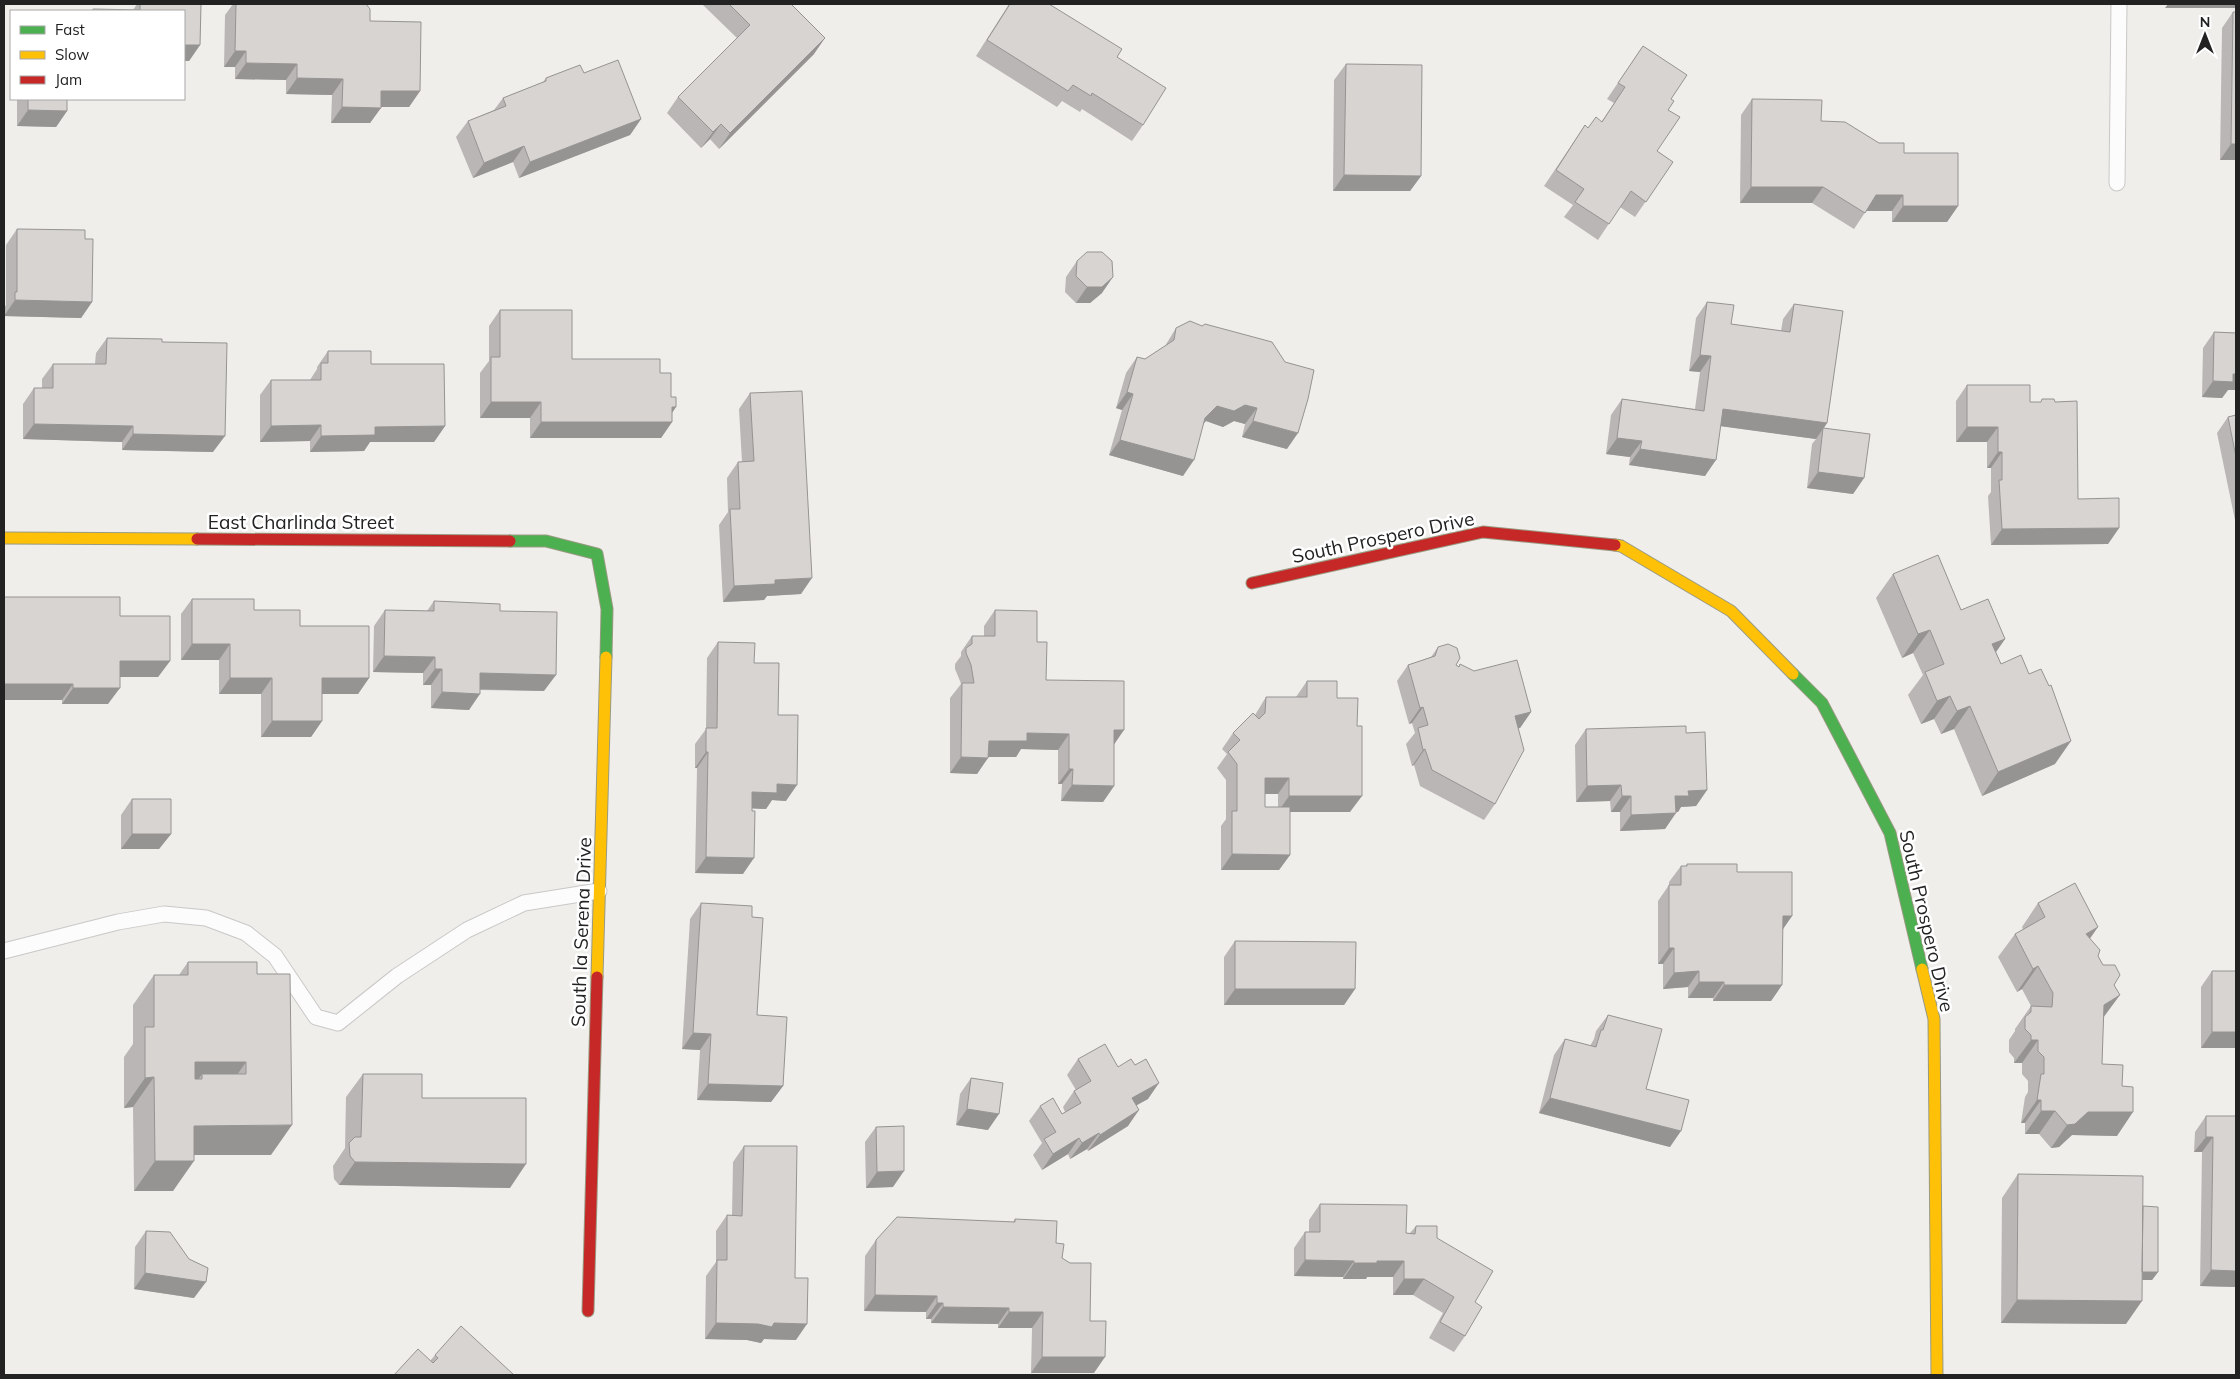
<svg xmlns="http://www.w3.org/2000/svg" width="2240" height="1379" font-family="Mulish,sans-serif">
  <rect width="100%" height="100%" fill="#f0eeeb"/>
  <g fill="none" stroke-linecap="round" stroke-linejoin="round">
    <g stroke="#c9c8c7" stroke-width="17">
      <path id="lane" d="M2117 183 2119 4
        M4 951 118 922 164 914 206 918 246 933 275 956 316 1017 338 1023 397 976 467 930 524 903 599 891"/>
    </g>
    <g stroke="#999a82" stroke-width="13">
      <path id="fast" d="M510 541H546L597 554 607 609 606 657
        M1793 674 1822 703 1890 833 1922 969"/>
    </g>
    <g stroke="#999a82" stroke-width="13">
      <path id="slow" d="M4 538 197 539
        M1615 545 1621 546 1731 611 1793 674
        M1922 969 1934 1019 1937 1375
        M597 977 606 657"/>
    </g>
    <g stroke="#999a82" stroke-width="13">
      <path id="jam" d="M197 539 510 541
        M1252 583 1483 532 1615 545
        M588 1311 597 977"/>
    </g>
    <use href="#lane" stroke="#fdfcfc" stroke-width="15"/>
    <use href="#fast" stroke="#4caf50" stroke-width="11"/>
    <use href="#slow" stroke="#ffc107" stroke-width="11"/>
    <use href="#jam" stroke="#c62828" stroke-width="11"/>
  </g>
  <path fill="#b9b6b5" fill-rule="evenodd" d="M137 4H201L200 45 189 61H184V11H92L93 9 133 10Z
    M233 4H366L370 21 420 91 409 107H381L370 123H331L332 95 286 94V80L235 79V67H224L225 15Z
    M704 4H791L814 54 719 149 710 139 701 148 667 113 678 97 737 38 703 5Z
    M1009 4H1049L1117 57 1143 125 1132 141 1082 109 1080 112 1062 101 1057 107 976 56Z
    M2233 12H2236V160H2220L2222 28Z
    M1643 46 1671 99 1657 151 1673 162 1635 217 1620 207 1598 240 1564 217 1573 205 1544 186 1585 125 1588 128 1602 121 1614 103 1607 99Z
    M1346 64 1421 176 1410 191H1333L1334 80Z
    M584 73 641 119 630 135 519 178 513 162 473 178 456 137 468 121 494 110 503 98 543 82 546 78Z
    M17 99H67V111L56 127 17 126Z
    M1752 99 1821 121 1904 153 1958 206 1947 222H1892V211H1866L1854 229 1812 203H1740L1741 115Z
    M17 229 85 239 92 302 81 318 4 316V308L6 305V245Z
    M1077 261 1102 293 1090 303H1076L1065 292 1066 277Z
    M1707 302 1731 324 1781 331 1783 319 1794 304 1827 423 1824 428 1864 478 1853 494 1807 488 1812 444 1816 439 1721 426 1705 476 1629 465 1630 457 1606 454 1611 415 1622 399 1695 409 1700 372 1689 371 1696 318Z
    M500 310 572 359 660 373 672 422 661 438H530V418H480V373L489 361V326Z
    M1190 321 1287 449 1242 437 1245 424 1234 421 1223 427 1206 421 1203 424 1183 476 1109 455 1122 410 1116 408 1126 373 1137 357 1145 359 1165 346 1176 328Z
    M2214 332 2236 333V390H2228L2222 398 2202 397 2203 348Z
    M107 338 162 342 213 452 122 450V442L23 439V404L34 388H42V379L53 364H95L96 353Z
    M328 351 371 364 445 426 434 442H370L364 451 310 452V441L260 442V395L271 380H310L317 369V367Z
    M1967 385 2030 402 2078 499 2119 528 2108 544 1991 545 1988 496 1991 492V468H1987V442H1956V401Z
    M750 393 801 594 767 596 764 600 723 602 719 525 728 512 727 478 738 462H742L739 409Z
    M2236 415V525L2217 433 2228 417Z
    M1893 574 1961 610 2005 639 1996 652 2001 664 2055 764 1982 796 1954 729 1941 734 1934 719 1921 724 1908 695 1923 675 1913 653 1902 658 1876 598Z
    M192 599 254 610 300 626 369 678 358 694H322V721L311 737H261V694H219V660H181V614Z
    M434 601 500 611 544 691 480 690 469 710 431 708V685H423V673L373 672 374 626 385 610 427 611Z
    M995 610 1037 642 1046 680 1114 744V786L1103 802 1061 801 1062 784H1058V750L1021 749 1016 757H988L977 774 950 773V698L961 684 960 681 955 669V664L961 656V652L972 636H984V626Z
    M120 616 170 661 158 677H120L108 704H62V700H4Z
    M718 642 754 663 778 715 786 801 772 800 766 809 752 808 743 874 695 873 697 768H695V744L706 729 707 658Z
    M1438 647 1456 665 1531 712 1520 728H1518L1495 804 1484 820 1420 786 1414 765 1412 766 1406 744 1415 733 1412 723 1409 724 1397 681 1408 665 1431 657Z
    M1307 681 1337 698 1350 812H1290V855L1279 870H1221V826L1226 819V780L1217 768 1227 754 1222 749 1233 733 1255 715 1266 697H1296ZM1265 794H1278V807H1265Z
    M1586 729 1686 733 1707 790 1696 806 1681 807 1678 812H1676L1665 829 1620 831V812H1611L1610 801 1576 802 1575 745Z
    M132 799 171 834 159 849H121V815Z
    M1687 864 1737 872 1792 916 1782 930V985L1771 1001H1713V998H1688V987L1663 989V964H1658V901L1669 885V882L1681 866H1686Z
    M701 903 752 917 757 1015 783 1086 771 1102 697 1100 700 1050 682 1049 690 919Z
    M2038 903 2090 939 2098 956 2114 985 2103 1018 2102 1064 2117 1136 2072 1135 2059 1147 2051 1148 2039 1134H2025V1123H2021L2025 1097 2028 1092V1081L2022 1074V1063H2014V1058L2009 1052V1040L2015 1031V1029L2031 1006 2022 989 2017 992 1998 957 2015 934 2023 929 2022 927Z
    M1235 941 1355 989 1344 1005H1224V957Z
    M188 962 257 974 271 1155H194L173 1191H134L133 1107 124 1108V1057L133 1044V1005L154 975H179Z
    M2212 971 2236 1048H2201V987Z
    M1608 1015 1646 1089 1670 1147 1539 1113 1554 1055 1565 1039 1590 1046 1594 1039 1596 1031Z
    M1078 1059 1118 1067 1148 1099 1136 1105 1128 1126 1088 1151 1087 1149 1070 1159 1068 1154 1042 1170 1033 1155 1042 1143 1029 1121 1040 1106 1062 1114 1065 1112 1063 1107 1074 1091 1076 1090 1067 1075Z
    M363 1074 422 1098 510 1188 339 1185 334 1179 333 1166 345 1148 346 1097Z
    M971 1078 988 1130 956 1125 960 1094Z
    M2206 1116H2236V1287L2200 1286 2202 1152H2194L2195 1132Z
    M876 1127 893 1187 866 1188 865 1142Z
    M744 1146 795 1278 796 1340 764 1339 761 1343 747 1340 705 1339 706 1276 716 1262V1231L727 1215H732L733 1162Z
    M2018 1174 2143 1206 2158 1272 2152 1280H2142L2126 1324 2001 1323 2002 1198Z
    M1320 1204 1406 1233H1410L1416 1226 1437 1238 1475 1302 1465 1336 1454 1352 1429 1338 1443 1313 1413 1295H1393V1277H1367L1366 1279H1343V1277L1294 1276V1248L1305 1232H1309V1220Z
    M1015 1219 1056 1243 1090 1321 1094 1373H1031L1032 1328H998V1324L931 1323V1319H926V1312L864 1311 865 1256 876 1240 1013 1222Z
    M146 1231 194 1298 134 1289 135 1247Z
    M435 1355 514 1375H394L430 1361Z"/>
  <path fill="#969493" d="M2168 4H2236V8H2165Z
    M825 38 814 54 719 149 730 133Z
    M184 45H200L189 61H184Z
    M235 51H246L235 67H224Z
    M246 63 297 64 286 80 235 79Z
    M297 78 343 79 332 95 286 94Z
    M381 91H420L409 107H370Z
    M342 107 381 108 370 123H331Z
    M28 110 67 111 56 127 17 126Z
    M641 119 630 135 519 178 530 162Z
    M721 124 710 139 701 148 713 132Z
    M2231 144H2236V160H2220Z
    M524 146 513 162 473 178 484 163Z
    M1344 175 1421 176 1410 191H1333Z
    M1751 187H1823L1812 203H1740Z
    M1876 195H1903L1892 211H1865Z
    M1903 206H1958L1947 222H1892Z
    M1113 277 1102 293 1090 303H1076L1087 287Z
    M15 300 92 302 81 318 4 316Z
    M1700 355 1711 356 1700 372 1689 371Z
    M2233 374H2236V390H2228L2222 398 2202 397 2213 381Z
    M1127 392 1133 394 1122 410 1116 408Z
    M491 402H541L530 418H480Z
    M1245 405 1257 408 1245 424 1234 421 1223 427 1206 421 1194 434 1205 418 1217 406Z
    M672 407H676L666 422H672L661 438H530L541 422Z
    M1723 409 1827 423 1816 439 1712 425Z
    M1253 421 1298 433 1287 449 1242 437Z
    M34 424 133 426 122 442 23 439Z
    M321 425 310 441 260 442 271 426Z
    M445 426 434 442H370L364 451 310 452 321 436 375 427Z
    M1967 427H1998L1987 442H1956Z
    M133 434 225 436 213 452 122 450Z
    M1617 438 1642 441 1630 457 1606 454Z
    M1120 440 1194 460 1183 476 1109 455Z
    M1640 449 1716 460 1705 476 1629 465Z
    M1998 452H2002L1991 468H1987Z
    M1818 472 1864 478 1853 494 1807 488Z
    M2119 528 2108 544 1991 545 2002 529Z
    M812 578 801 594 767 596 764 600 723 602 734 586 775 580Z
    M1930 630 1913 653 1902 658 1918 634Z
    M2005 639 1989 662 1992 644Z
    M192 644H230L219 660H181Z
    M384 656 435 657 423 673 373 672Z
    M120 661H170L158 677H108Z
    M435 669H442L431 685H423Z
    M480 673 556 675 544 691 469 689Z
    M230 678H272L261 694H219Z
    M322 678H369L358 694H311Z
    M4 684H73L62 700H4Z
    M73 688H120L108 704H62Z
    M442 692 480 694 469 710 431 708Z
    M1950 696 1934 719 1921 724 1937 701Z
    M1970 706 1954 729 1941 734 1957 711Z
    M1423 707 1412 723 1409 724 1420 708Z
    M1531 712 1520 728 1504 732 1515 716Z
    M272 721H322L311 737H261Z
    M1114 730H1124L1113 746Z
    M1027 733 1069 734 1058 750 1021 749 1016 757H978L989 741Z
    M2071 741 2055 764 1982 796 1998 772Z
    M1425 749 1414 765 1412 766 1423 750Z
    M706 752H708L697 768H695Z
    M961 757 988 758 977 774 950 773Z
    M1069 769H1073L1062 784H1058Z
    M1265 778H1289L1278 794H1254Z
    M777 784 797 785 786 801 772 800 766 809 741 808 752 792Z
    M1072 785 1114 786 1103 802 1061 801Z
    M1621 785 1610 801 1576 802 1587 786Z
    M1707 790 1696 806 1681 807 1678 812H1664L1675 796 1688 791Z
    M1289 796H1362L1350 812H1278Z
    M1622 796H1631L1620 812H1611Z
    M1676 813 1665 829 1620 831 1631 815Z
    M132 834H171L159 849H121Z
    M1232 854 1290 855 1279 870H1221Z
    M706 857 754 858 743 874 695 873Z
    M1783 916H1792L1781 932Z
    M2098 927 2082 950 2086 934Z
    M1669 948H1674L1663 964H1658Z
    M2038 966 2022 989 2017 992 2033 969Z
    M1699 971 1688 987 1663 989 1674 973Z
    M1699 982H1724L1713 998H1688Z
    M1724 985H1782L1771 1001H1713Z
    M1235 989H1355L1344 1005H1224Z
    M2120 995 2103 1018 2104 1005Z
    M2212 1032H2236V1048H2201Z
    M693 1033 711 1034 700 1050 682 1049Z
    M2031 1040H2038L2022 1063H2014Z
    M195 1062H246L225 1092 202 1079V1074L190 1092Z
    M154 1077 133 1107 124 1108 145 1078Z
    M1159 1083 1148 1099 1121 1114 1132 1098Z
    M708 1084 783 1086 771 1102 697 1100Z
    M1550 1098 1681 1131 1670 1147 1539 1113Z
    M2037 1100H2041L2025 1123H2021Z
    M967 1109 999 1114 988 1130 956 1125Z
    M1139 1110 1128 1126 1088 1151 1100 1135Z
    M2041 1111H2055L2039 1134H2025Z
    M2088 1112H2133L2117 1136 2072 1135 2059 1147 2051 1148 2067 1125Z
    M292 1125 271 1155H173L194 1126Z
    M1099 1133 1087 1149 1070 1159 1082 1143Z
    M2206 1137H2213L2202 1152H2194Z
    M1079 1138 1068 1154 1042 1170 1053 1154Z
    M155 1161H194L173 1191H134Z
    M355 1162 526 1164 510 1188 339 1185Z
    M904 1171 893 1187 866 1188 877 1172Z
    M1305 1260 1354 1261 1343 1277 1294 1276Z
    M1377 1261H1404L1393 1277H1367L1366 1279H1343L1354 1263Z
    M2211 1270 2236 1271V1287L2200 1286Z
    M2134 1272H2158L2152 1280H2129Z
    M145 1273 206 1282 194 1298 134 1289Z
    M1404 1279H1424L1413 1295H1393Z
    M875 1295 937 1296 926 1312 864 1311Z
    M2017 1300 2142 1301 2126 1324 2001 1323Z
    M937 1303H943L931 1319H926Z
    M943 1307 1009 1308 998 1324 931 1323Z
    M1009 1312H1043L1032 1328H998Z
    M716 1323H774L807 1324 796 1340 764 1339 761 1343 747 1340 705 1339Z
    M1042 1357H1105L1094 1373H1031Z"/>
  <path fill="#d7d4d2" stroke="#969493" fill-rule="evenodd" d="M140 4H201L200 45H184V11H93V9L140 10Z
    M236 4H366L370 9V21L421 22 420 91H381V108L342 107 343 79 297 78V64L246 63V51H235Z
    M729 4H791L825 38 730 133 721 124 713 132 678 97 750 25Z
    M1010 4H1049L1122 49 1117 57 1166 88 1143 125 1092 93 1091 96 1073 85 1068 91 987 40Z
    M2233 12H2236V144H2231Z
    M1643 46 1687 75 1671 99 1674 101 1668 110 1680 117 1657 151 1673 162 1646 202 1631 191 1609 224 1575 202 1584 189 1556 170 1585 125 1588 128 1596 117 1602 122 1625 87 1618 83Z
    M618 60 641 119 530 162 524 146 484 163 468 121 506 106 503 98 546 81V78L580 65 584 73Z
    M1346 64 1422 65 1421 176 1344 175Z
    M28 99H67V111L28 110Z
    M1752 99 1822 100 1821 121 1845 122 1879 143H1904V153H1958V206H1903V195H1876L1865 213 1823 187H1751Z
    M17 229 85 230V239H93L92 302 15 300V292H17Z
    M1087 252H1102L1112 261 1113 277 1102 287H1087L1076 276 1077 261Z
    M1707 302 1734 305 1731 324 1790 332 1794 304 1843 311 1827 423 1723 409 1716 460 1640 449 1642 441 1617 438 1622 399 1704 411 1711 356 1700 355Z
    M500 310H572V359H660V373H671V397H676V407H672V422H541V402H491V357H500Z
    M1190 321 1202 326 1205 324 1272 342 1285 362 1314 370 1308 399 1298 433 1253 421 1257 408 1245 405 1234 411 1217 406 1205 418 1194 460 1120 440 1133 394 1127 392 1137 357 1145 359 1174 340 1176 328Z
    M2214 332 2236 333V374H2233V382L2213 381Z
    M107 338 162 339V342L227 343 225 436 133 434V426L34 424V388H53V364H106Z
    M328 351H371V364H444L445 426 375 427V435L321 436V425L271 426V380H321V363H328Z
    M1967 385H2030V402H2041L2042 399H2054L2055 402 2077 401 2078 499 2119 498V528L2002 529 1999 480H2002V452H1998V427H1967Z
    M802 391 812 578 775 580V584L734 586 730 509H740L738 462 754 461 750 393Z
    M2236 415V457L2228 417Z
    M1823 428 1870 434 1864 478 1818 472Z
    M1938 555 1961 610 1988 599 2005 639 1992 644 2001 664 2021 655 2029 674 2041 669 2049 686 2051 685 2071 741 1998 772 1970 706 1957 711 1950 696 1937 701 1925 672 1944 664 1930 630 1918 634 1893 574Z
    M4 597H120V616H170V661H120V688H73V684H4Z
    M192 599H254V610H300V626H369V678H322V721H272V678H230V644H192Z
    M434 601 500 604V611L557 612 556 675 480 673V694L442 692V669H435V657L384 656 385 610 434 611Z
    M995 610 1037 611V642H1047L1046 680 1124 681V730H1114V786L1072 785 1073 769H1069V734L1027 733V741H989L988 758 961 757 962 683H974L971 665 966 653V648L972 644V636H995Z
    M718 642 755 643 754 663H779L778 715H798L797 785 777 784V793L752 792V811H755L754 858 706 857 708 752H706V728H717Z
    M1448 644 1457 648 1460 658 1456 665 1459 667 1460 664 1474 671 1517 660 1531 712 1515 716 1524 750 1495 804 1432 770 1425 749 1423 750 1418 728 1428 725 1423 707 1420 708 1408 665 1435 656 1438 647Z
    M1307 681H1337V698H1358L1357 726H1362V796H1289V778H1265V807H1290V855L1232 854V811H1237V764L1228 752 1240 740 1233 733 1253 713 1259 719 1265 713 1266 697H1307Z
    M1686 726V733L1705 732 1707 790 1688 791 1689 796H1675L1676 813 1631 815V796H1622L1621 785 1587 786 1586 729Z
    M132 799H171V834H132Z
    M1687 864H1737V872H1792V916H1783L1782 985H1724V982H1699V971L1674 973V948H1669V885H1681V866H1687Z
    M2075 883 2098 927 2086 934 2100 950 2098 956 2103 965H2115L2120 975 2114 985 2120 995 2104 1005 2102 1064 2123 1065 2122 1086 2133 1087V1112H2088L2075 1124 2067 1125 2055 1111H2041V1100H2037L2041 1074H2044V1057L2038 1051V1040H2031V1035L2025 1029V1017L2031 1012V1006L2052 1007 2053 993 2038 966 2033 969 2015 934 2045 917 2038 903Z
    M701 903 752 906V917L763 918 757 1015 787 1017 783 1086 708 1084 711 1034 693 1033Z
    M1235 941 1356 942 1355 989H1235Z
    M188 962H257V974H290L292 1125 194 1126V1161H155L154 1077 145 1078V1027H154V975H188ZM195 1062H246V1074H202V1079H195Z
    M2212 971H2236V1032H2212Z
    M1608 1015 1662 1029 1646 1089 1689 1100 1681 1131 1550 1098 1565 1039 1596 1047 1601 1030H1603Z
    M1105 1044 1118 1067 1131 1059 1135 1065 1146 1059 1159 1083 1132 1098 1139 1110 1100 1135 1099 1133 1082 1143 1079 1138 1053 1154 1044 1139 1056 1132 1040 1106 1053 1098 1062 1114 1081 1103 1074 1091 1091 1081 1078 1059Z
    M363 1074H422V1098H526V1164L355 1162 350 1156 349 1143 355 1137H361Z
    M971 1078 1003 1083 999 1114 967 1109Z
    M2206 1116H2236V1271L2211 1270 2213 1137H2206Z
    M904 1126V1171L877 1172 876 1127Z
    M744 1146H797L795 1278H808L807 1324 774 1323 772 1327 758 1324 716 1323 717 1260H727V1215L742 1216Z
    M2018 1174 2143 1176 2142 1301 2017 1300Z
    M1320 1204 1407 1205 1406 1233 1415 1234 1416 1226H1437V1238L1493 1271 1475 1302 1482 1307 1465 1336 1440 1322 1454 1297 1424 1279H1404V1261H1377V1263H1354V1261L1305 1260V1232H1320Z
    M2143 1206 2158 1207V1272H2142Z
    M897 1217 1015 1222V1219L1057 1221 1056 1243 1064 1244 1062 1258 1070 1263H1091L1090 1321H1106L1105 1357H1042L1043 1312H1009V1308L943 1307V1303H937V1296L875 1295 876 1240Z
    M146 1231 170 1232 189 1259 208 1268 206 1282 145 1273Z
    M461 1326 514 1375H394L418 1349 433 1363 438 1358 435 1355Z"/>
  <g text-anchor="middle" dominant-baseline="central" stroke-width="5" stroke-linejoin="round" paint-order="stroke">
    <g font-size="19" fill="#222" stroke="#fff">
      <text x="301" y="522">East Charlinda Street</text>
      <text transform="translate(1383 537) rotate(-12)">South Prospero Drive</text>
      <text transform="translate(1927 921) rotate(77)">South Prospero Drive</text>
      <text transform="translate(581 932) rotate(-88)">South la Serena Drive</text>
    </g>
  </g>
  <rect width="2240" height="1379" fill="none" stroke="#222222" stroke-width="10"/>
  <rect x="10" y="10" width="175" height="90" fill="#ffffff" stroke="#a7a7a7"/>
  <rect x="20" y="26" width="25" height="8" fill="#4caf50" stroke="#a7a7a7"/>
  <text x="55" y="35" font-size="15" fill="#222222">Fast</text>
  <rect x="20" y="51" width="25" height="8" fill="#ffc107" stroke="#a7a7a7"/>
  <text x="55" y="60" font-size="15" fill="#222222">Slow</text>
  <rect x="20" y="76" width="25" height="8" fill="#c62828" stroke="#a7a7a7"/>
  <text x="55" y="85" font-size="15" fill="#222222">Jam</text>
  <g transform="translate(2205 35)" stroke="#ffffff" stroke-width="4" paint-order="stroke">
  <path d="M0-4L9 19L0 12L-9 19Z" fill="#222222"/>
  <text y="-8" font-size="14" font-weight="bold" text-anchor="middle" fill="#222222">N</text>
  </g>
</svg>
